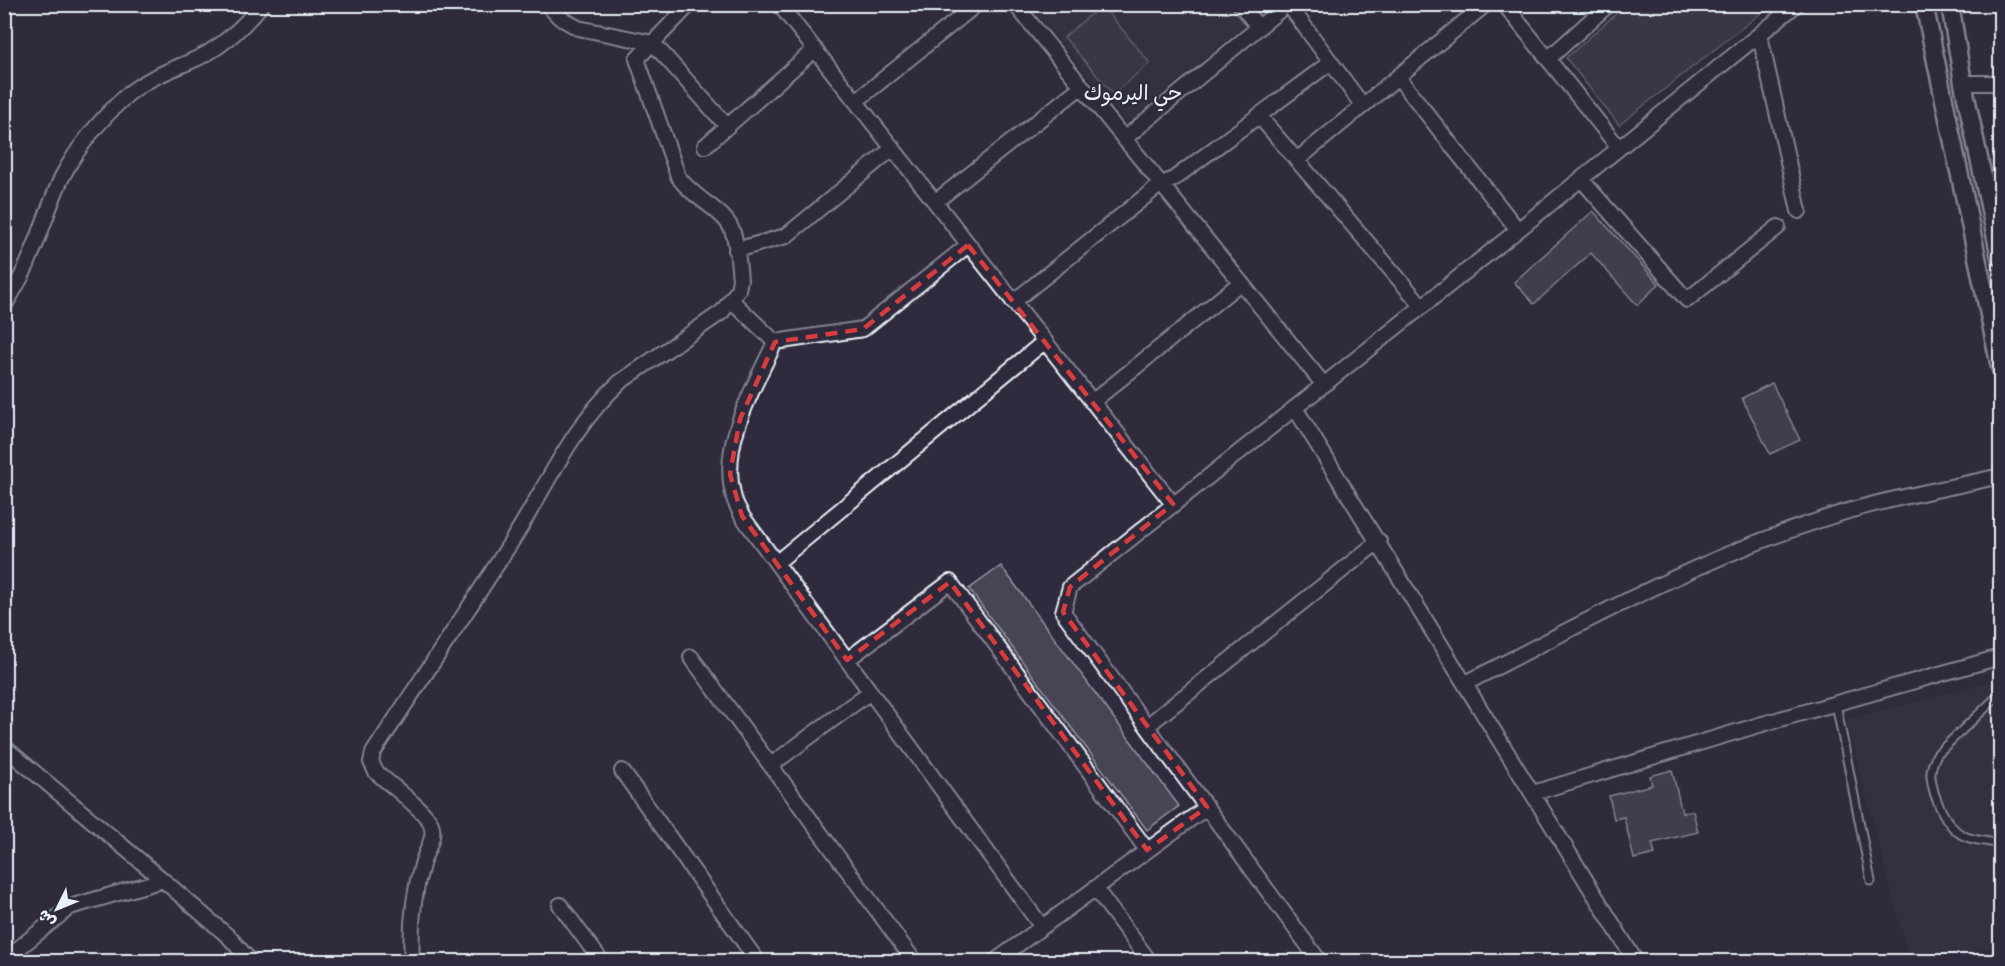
<svg xmlns="http://www.w3.org/2000/svg" width="2005" height="966" font-family="Dekko,'Playpen Sans Arabic',sans-serif">
  <rect width="100%" height="100%" fill="#2f2a3d"/>
  <filter id="ink" filterUnits="userSpaceOnUse"><feTurbulence type="fractalNoise" baseFrequency=".0167" numOctaves="2"/><feDisplacementMap in="SourceGraphic" scale="12" xChannelSelector="R" yChannelSelector="G"/><feConvolveMatrix kernelMatrix="1 2 1 2 8 2 1 2 1" color-interpolation-filters="sRGB"/></filter>
  <g filter="url(#ink)">
    <path fill="#3b3749" d="M1029 5H1230L1246 25 1127 122Z
      M2000 679V945L1936 961H1910L1846 720Z"/>
    <path fill="#464455" stroke="#979aa6" stroke-width="1.5" d="M1102 5 1150 63 1113 94 1064 37Z
      M1626 5V4L1771 5 1619 125 1566 58Z
      M1001 566 1179 806 1147 830 969 589Z"/>
    <path fill="#575565" stroke="#e8f1f8" stroke-width="1.5" d="M1593 211 1659 284 1637 305 1591 253 1534 304 1514 282Z
      M1772 383 1800 440 1770 454 1742 398Z
      M1672 770 1682 813 1693 811 1698 832 1652 843 1655 854 1634 859 1624 817 1614 819 1609 796 1652 785 1650 776Z"/>
    <g fill="none" stroke-linecap="round" stroke-linejoin="round">
      <g stroke="#e8f1f8" stroke-width="11">
        <path id="service" d="M2000 694 1937 754C1933 762 1930 769 1931 777 1933 796 1946 828 1964 836 1975 841 1989 841 2000 844
          M1836 704 1871 881"/>
      </g>
      <g stroke="#e8f1f8" stroke-width="18">
        <path id="minor" d="M547 4 559 17 578 28 653 43 727 126
          M779 4 1173 504
          M1015 4 1324 385
          M1240 4 1259 28
          M1288 4 1363 106
          M1504 4 1619 148
          M1760 36 1799 211
          M1548 59 1609 4
          M1398 77 1518 230
          M1963 83H2000
          M856 101 977 4
          M1259 116 1422 306
          M1124 139 1287 4
          M705 146 815 49
          M1297 160 1486 4
          M1581 179 1687 300 1778 227
          M935 202 1082 86
          M736 250 786 236 893 148
          M731 300 775 342 863 329 968 245
          M1013 302 1161 184 1172 180 1331 62
          M4 306C15 289 25 272 32 253 43 228 50 202 62 177 78 146 102 118 127 95 148 77 175 69 200 57 225 45 244 26 262 4
          M775 342C754 388 720 442 733 494 734 502 739 509 742 516L1042 927
          M1092 402 1240 283
          M1295 408 1636 962
          M776 563 1045 341
          M691 657 915 962
          M847 660 950 582 1147 850
          M1466 683C1581 624 1696 560 1820 520 1878 500 1940 490 2000 476
          M1147 726 1379 541
          M4 747 163 880 229 937 251 962
          M771 765 870 692
          M622 771 758 962
          M1533 793 1759 725 2000 657
          M1095 888 1150 962
          M560 905 602 962
          M4 960 70 907 163 880
          M412 962C410 928 413 894 423 861 427 849 437 835 430 822 423 809 388 783 376 772L371 762 373 753C420 681 469 609 515 536 548 483 573 425 620 382L722 312 738 290 740 279C738 263 738 241 730 226 720 208 691 197 678 176L637 59 690 4
          M994 962 1207 807
          M1320 962 1063 612 1070 587 1518 230 1797 4"/>
      </g>
      <g stroke="#e8f1f8" stroke-width="21">
        <path id="tertiary" d="M1924 4 2000 367
          M1950 4 1963 83 2000 257"/>
      </g>
      <use href="#service" stroke="#2f2a3d" stroke-width="7"/>
      <use href="#minor" stroke="#2f2a3d" stroke-width="14"/>
      <use href="#tertiary" stroke="#2f2a3d" stroke-width="16"/>
    </g>
  </g>
  <path d="M0 0H2005V966H0ZM968 245 1173 504 1070 587 1063 612 1207 807 1147 850 950 582 847 660 742 516 730 474 740 419 775 342 863 329Z" fill="#2f2a3d" fill-opacity=".55" fill-rule="evenodd"/>
  <path fill="none" stroke="#d83c3d" stroke-width="4.5" stroke-dasharray="12 8" stroke-linejoin="round" d="M968 245 1173 504 1070 587 1063 612 1207 807 1147 850 950 582 847 660 742 516 730 474 740 419 775 342 863 329Z"/>
  <g text-anchor="middle" dominant-baseline="central" stroke-width="4.5" stroke-linejoin="round" paint-order="stroke">
    <g font-size="21" fill="#e8f1f8" stroke="#2f2a3d">
      <text x="1133" y="96">حي اليرموك</text>
    </g>
  </g>
  <rect width="2005" height="966" fill="none" stroke="#2f2a3d" stroke-width="24"/>
  <rect x="12" y="12" width="1981" height="942" fill="none" stroke="#e8f1f8" stroke-width="2" filter="url(#ink)"/>
  <g transform="translate(57 909) rotate(227)" stroke="#2f2a3d" stroke-width="4.5" paint-order="stroke">
  <path d="M0-4.5L10 22L0 15L-10 22Z" fill="#e8f1f8"/>
  <text y="-9" font-size="16" font-weight="bold" text-anchor="middle" fill="#e8f1f8">ش</text>
  </g>
</svg>
